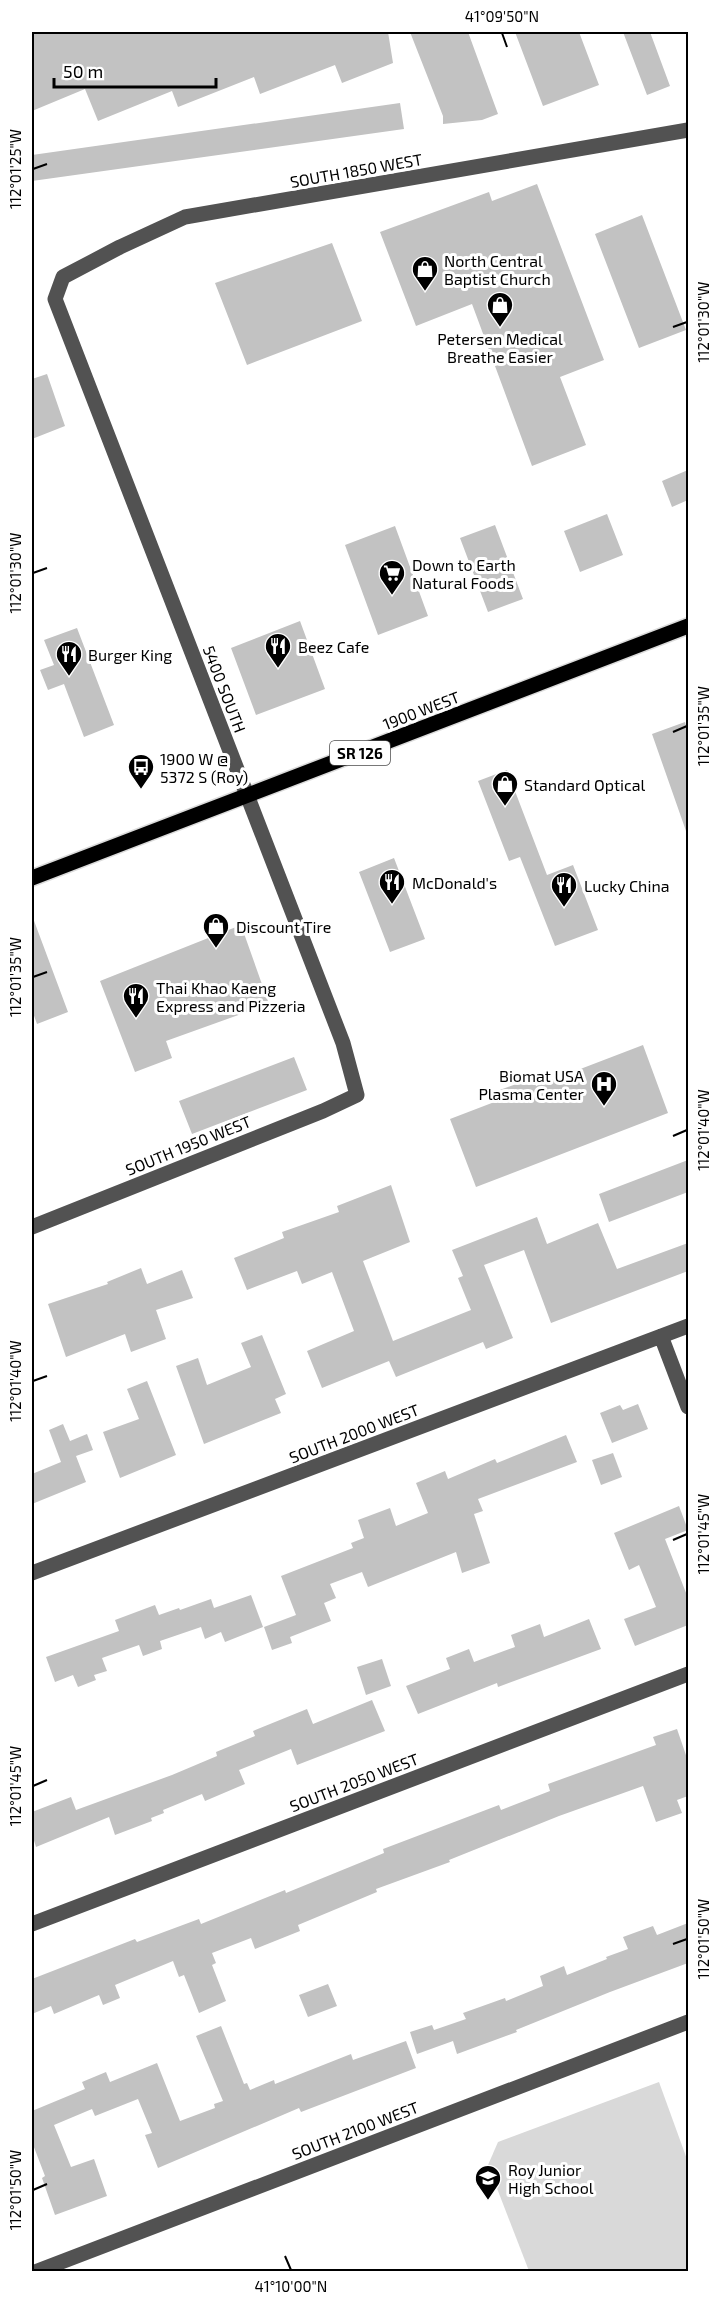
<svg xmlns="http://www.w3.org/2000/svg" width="720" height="2303" font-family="'Exo 2',sans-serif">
  <rect width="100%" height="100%" fill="#fff"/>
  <path fill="#d9d9d9" d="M659 2082 688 2162V2271H529L488 2165 498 2142Z"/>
  <path fill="#c2c2c2" d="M32 32H388L393 63 342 83 335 65 260 94 254 77 178 107 172 91 98 121 85 89 32 111Z
    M410 32H468L498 114 482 120 443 124V116Z
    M515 32H579L599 85 543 106Z
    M623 32H650L670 86 647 95Z
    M400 103 404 129 32 181V155Z
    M537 184 604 360 560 377 586 445 532 466 472 304 416 326 380 232 489 192 492 201Z
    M642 215 686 330 639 348 595 234Z
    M332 243 362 321 247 365 215 283Z
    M47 374 65 426 32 439V379Z
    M688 470V500L672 507 662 481Z
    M607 514 623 555 580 572 564 531Z
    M495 525 523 599 488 612 460 538Z
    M395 526 428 616 378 635 345 545Z
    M300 621 325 689 256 715 231 648Z
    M77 628 114 725 84 737 64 684 48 690 40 670 54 665 44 640Z
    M685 722 688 733V830L686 831 652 734Z
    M507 770 547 875 573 865 598 930 555 946 520 857 509 861 478 781Z
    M394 858 425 939 390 952 359 872Z
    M32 918H33L68 1012 37 1024 32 1010Z
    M241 925 269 1004 166 1041 172 1058 135 1072 100 981Z
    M643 1045 668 1113 476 1187 450 1119 497 1101 494 1092 533 1078 536 1086Z
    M294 1057 307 1090 192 1134 179 1101Z
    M688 1160V1192L609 1222 599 1194Z
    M391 1185 410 1242 363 1261 393 1341 471 1310 458 1278 463 1276 452 1250 537 1217 547 1244 598 1223 617 1269 688 1243V1271L551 1323 524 1250 484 1265 513 1338 486 1349 483 1342 396 1377 389 1361 322 1388 307 1351 354 1331 332 1272 302 1284 297 1271 247 1290 234 1258 284 1238 282 1232 339 1212 337 1206Z
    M141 1268 147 1284 182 1270 193 1298 156 1310 166 1339 131 1352 125 1334 66 1357 48 1304 108 1284 107 1282Z
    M262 1335 286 1394 275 1399 281 1413 204 1444 176 1366 198 1358 207 1385 251 1367 241 1343Z
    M147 1381 176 1455 120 1478 103 1432 139 1419 127 1389Z
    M638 1404 648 1429 612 1443 600 1413 620 1405 623 1410Z
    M63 1424 70 1441 87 1434 93 1450 76 1456 86 1482 32 1504V1474L61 1462 49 1430Z
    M566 1435 577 1462 478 1499 483 1511 474 1514 490 1563 462 1573 456 1552 368 1587 362 1572 330 1584 336 1598 324 1603 331 1621 290 1637 292 1643 272 1650 264 1627 296 1615 281 1576 353 1548 351 1543 364 1538 358 1520 390 1508 396 1526 428 1513 416 1483 445 1471 448 1479 495 1459 497 1463Z
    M613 1453 622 1477 601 1485 592 1460Z
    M679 1506 688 1530 665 1539 688 1598V1625L635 1646 624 1619 656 1607 639 1565 629 1570 614 1533Z
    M251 1595 263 1627 225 1642 221 1632 205 1639 201 1627 160 1641 162 1649 143 1656 139 1645 102 1658 107 1671 94 1675 96 1680 78 1687 73 1675 55 1682 46 1657 119 1631 115 1620 155 1605 159 1615 179 1608 180 1610 211 1599 214 1608Z
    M589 1619 601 1649 498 1687 497 1683 418 1714 406 1686 450 1669 446 1658 469 1649 474 1662 515 1647 511 1635 540 1624 544 1637Z
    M382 1659 391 1686 366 1695 357 1667Z
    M372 1700 385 1731 297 1765 291 1749 239 1770 245 1784 205 1801 202 1794 163 1810 164 1813 151 1818 152 1821 115 1835 109 1817 36 1847 32 1834V1812L71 1797 76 1810 172 1775 217 1756 216 1752 255 1736 253 1731 307 1709 313 1724Z
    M677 1729 688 1761V1796L677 1800 682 1813 656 1822 643 1786 559 1816 449 1860 450 1862 376 1889 377 1892 298 1925 300 1931 255 1949 251 1938 212 1953 216 1963 212 1965 226 2001 199 2013 184 1975 179 1977 173 1961 115 1985 120 1998 103 2005 99 1995 54 2014 51 2006 32 2014V1979L135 1939 137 1942 199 1919 201 1924 285 1890 286 1893 384 1853 383 1849 499 1805 501 1810 550 1791 548 1784 656 1745 653 1737Z
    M688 1923V1963L610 1992 516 2030 517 2032 457 2054 453 2041 417 2054 410 2032 432 2025 434 2030 466 2019 463 2013 505 1998 506 2001 543 1986 540 1976 564 1966 567 1975 607 1959 606 1957 628 1949 623 1937 653 1926 657 1935Z
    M328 1984 337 2006 308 2017 299 1995Z
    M221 2026 244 2084 247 2083 250 2090 274 2080 275 2084 351 2054 353 2060 406 2041 416 2068 301 2112 299 2108 158 2168 145 2135 152 2133 138 2099 95 2116 92 2109 54 2125 71 2167 94 2159 107 2196 55 2215 42 2178 45 2176 32 2142V2111L85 2089 82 2082 106 2072 110 2082 157 2063 180 2121 215 2108 214 2104 223 2101 196 2036Z"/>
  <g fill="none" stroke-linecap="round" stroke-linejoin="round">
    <g stroke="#dbdbdb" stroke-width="18">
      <path id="major" d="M32 878 688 626"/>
    </g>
    <path stroke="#525252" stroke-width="15" d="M32 1227 323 1111 357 1095 343 1043 55 299 63 277 120 247 185 217 688 130
      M661 1336 688 1407
      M32 1573 688 1326
      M32 1924 688 1674
      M35 2272 688 2022"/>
    <use href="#major" stroke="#000" stroke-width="15"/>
  </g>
  <path fill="none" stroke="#000" stroke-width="2" d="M502 33 507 47M33 169 47 164M673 327 687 322M33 573 47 568M673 732 687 726M33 977 47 972M673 1136 687 1130M33 1381 47 1376M673 1540 687 1534M33 1786 47 1780M673 1944 687 1939M33 2190 47 2184M285 2256 291 2270"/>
  <defs>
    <g id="shop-pin" transform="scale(1.35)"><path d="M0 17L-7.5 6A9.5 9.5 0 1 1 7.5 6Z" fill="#000" stroke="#fff"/><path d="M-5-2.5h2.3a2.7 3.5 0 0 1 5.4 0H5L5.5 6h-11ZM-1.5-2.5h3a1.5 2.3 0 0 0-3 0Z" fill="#fff"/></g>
    <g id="supermarket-pin" transform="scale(1.35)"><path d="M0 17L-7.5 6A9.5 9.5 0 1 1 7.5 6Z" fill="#000" stroke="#fff"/><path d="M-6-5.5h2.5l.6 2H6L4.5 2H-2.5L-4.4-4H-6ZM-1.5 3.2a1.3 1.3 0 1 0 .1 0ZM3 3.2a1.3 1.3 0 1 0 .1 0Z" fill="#fff"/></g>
    <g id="restaurant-pin" transform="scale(1.35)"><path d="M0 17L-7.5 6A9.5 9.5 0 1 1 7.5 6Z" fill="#000" stroke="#fff"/><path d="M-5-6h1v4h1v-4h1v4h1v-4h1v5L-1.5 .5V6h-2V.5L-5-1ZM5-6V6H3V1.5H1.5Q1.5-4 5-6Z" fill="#fff"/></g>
    <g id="bus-pin" transform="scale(1.35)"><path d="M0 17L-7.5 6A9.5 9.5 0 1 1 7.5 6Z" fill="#000" stroke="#fff"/><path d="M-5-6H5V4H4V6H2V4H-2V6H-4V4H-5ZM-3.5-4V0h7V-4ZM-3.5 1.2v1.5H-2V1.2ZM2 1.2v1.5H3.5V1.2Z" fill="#fff"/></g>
    <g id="hospital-pin" transform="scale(1.35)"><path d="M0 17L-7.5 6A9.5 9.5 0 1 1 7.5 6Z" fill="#000" stroke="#fff"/><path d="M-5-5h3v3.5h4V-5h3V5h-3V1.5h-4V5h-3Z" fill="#fff"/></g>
    <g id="school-pin" transform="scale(1.35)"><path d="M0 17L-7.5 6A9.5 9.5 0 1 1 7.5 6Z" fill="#000" stroke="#fff"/><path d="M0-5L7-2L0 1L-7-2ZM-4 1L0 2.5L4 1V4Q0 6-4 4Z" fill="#fff"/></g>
  </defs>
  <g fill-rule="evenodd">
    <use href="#shop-pin" x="425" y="269"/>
    <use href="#shop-pin" x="500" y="305"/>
    <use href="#supermarket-pin" x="392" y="573"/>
    <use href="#restaurant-pin" x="278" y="646"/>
    <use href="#restaurant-pin" x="69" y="654"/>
    <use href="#bus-pin" x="141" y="767"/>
    <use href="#shop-pin" x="505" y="784"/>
    <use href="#restaurant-pin" x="392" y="882"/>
    <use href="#restaurant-pin" x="564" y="885"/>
    <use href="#shop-pin" x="216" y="926"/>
    <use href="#restaurant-pin" x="136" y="996"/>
    <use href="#hospital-pin" x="604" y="1084"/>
    <use href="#school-pin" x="488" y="2178"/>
  </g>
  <g text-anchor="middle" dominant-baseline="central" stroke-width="6" stroke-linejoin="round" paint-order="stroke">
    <rect fill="#fff" stroke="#4c4c4c" stroke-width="1.5" x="330" y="741" width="60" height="24" rx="4.5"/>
    <g font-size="15" font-weight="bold" fill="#000">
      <text x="360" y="753">SR 126</text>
    </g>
    <g font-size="16" fill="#000" stroke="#fff">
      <text transform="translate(356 170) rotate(-10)">SOUTH 1850 WEST</text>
      <text transform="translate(225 689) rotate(69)">5400 SOUTH</text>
      <text transform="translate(421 710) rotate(-21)">1900 WEST</text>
      <text transform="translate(188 1145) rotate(-22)">SOUTH 1950 WEST</text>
      <text transform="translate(354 1433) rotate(-21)">SOUTH 2000 WEST</text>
      <text transform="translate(354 1782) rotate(-21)">SOUTH 2050 WEST</text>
      <text transform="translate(355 2130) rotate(-21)">SOUTH 2100 WEST</text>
    </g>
    <g font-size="16" fill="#000" stroke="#fff" text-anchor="start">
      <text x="444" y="260">North Central<tspan x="444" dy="18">Baptist Church</tspan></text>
      <text x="500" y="338" text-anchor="middle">Petersen Medical<tspan x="500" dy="18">Breathe Easier</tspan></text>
      <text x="412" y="564">Down to Earth<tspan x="412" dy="18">Natural Foods</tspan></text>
      <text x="298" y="646">Beez Cafe</text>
      <text x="88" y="654">Burger King</text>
      <text x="160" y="758">1900 W @<tspan x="160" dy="18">5372 S (Roy)</tspan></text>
      <text x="524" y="784">Standard Optical</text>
      <text x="412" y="882">McDonald's</text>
      <text x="584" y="885">Lucky China</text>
      <text x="236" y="926">Discount Tire</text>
      <text x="156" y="987">Thai Khao Kaeng<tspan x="156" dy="18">Express and Pizzeria</tspan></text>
      <text x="584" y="1075" text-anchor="end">Biomat USA<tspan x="584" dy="18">Plasma Center</tspan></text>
      <text x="508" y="2169">Roy Junior<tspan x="508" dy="18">High School</tspan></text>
    </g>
  </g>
  <rect width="720" height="2303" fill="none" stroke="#ffffff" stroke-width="66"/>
  <path d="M54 78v9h162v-9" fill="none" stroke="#000000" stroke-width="3"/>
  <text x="63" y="78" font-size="18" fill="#000000" stroke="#ffffff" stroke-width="4.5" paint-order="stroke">50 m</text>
  <rect x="33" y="33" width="654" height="2237" fill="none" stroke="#000" stroke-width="2"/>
  <g font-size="15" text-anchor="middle" fill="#000">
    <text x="502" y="22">41°09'50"N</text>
    <text transform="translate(16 169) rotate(-90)" y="5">112°01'25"W</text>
    <text transform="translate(704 322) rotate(-90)" y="5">112°01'30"W</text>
    <text transform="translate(16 573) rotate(-90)" y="5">112°01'30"W</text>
    <text transform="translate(704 726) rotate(-90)" y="5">112°01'35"W</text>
    <text transform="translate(16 977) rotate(-90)" y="5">112°01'35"W</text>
    <text transform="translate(704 1130) rotate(-90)" y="5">112°01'40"W</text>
    <text transform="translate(16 1381) rotate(-90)" y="5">112°01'40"W</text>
    <text transform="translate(704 1534) rotate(-90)" y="5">112°01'45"W</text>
    <text transform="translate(16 1786) rotate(-90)" y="5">112°01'45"W</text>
    <text transform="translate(704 1939) rotate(-90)" y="5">112°01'50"W</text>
    <text transform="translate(16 2190) rotate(-90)" y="5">112°01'50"W</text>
    <text x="291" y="2292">41°10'00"N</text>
  </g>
</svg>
